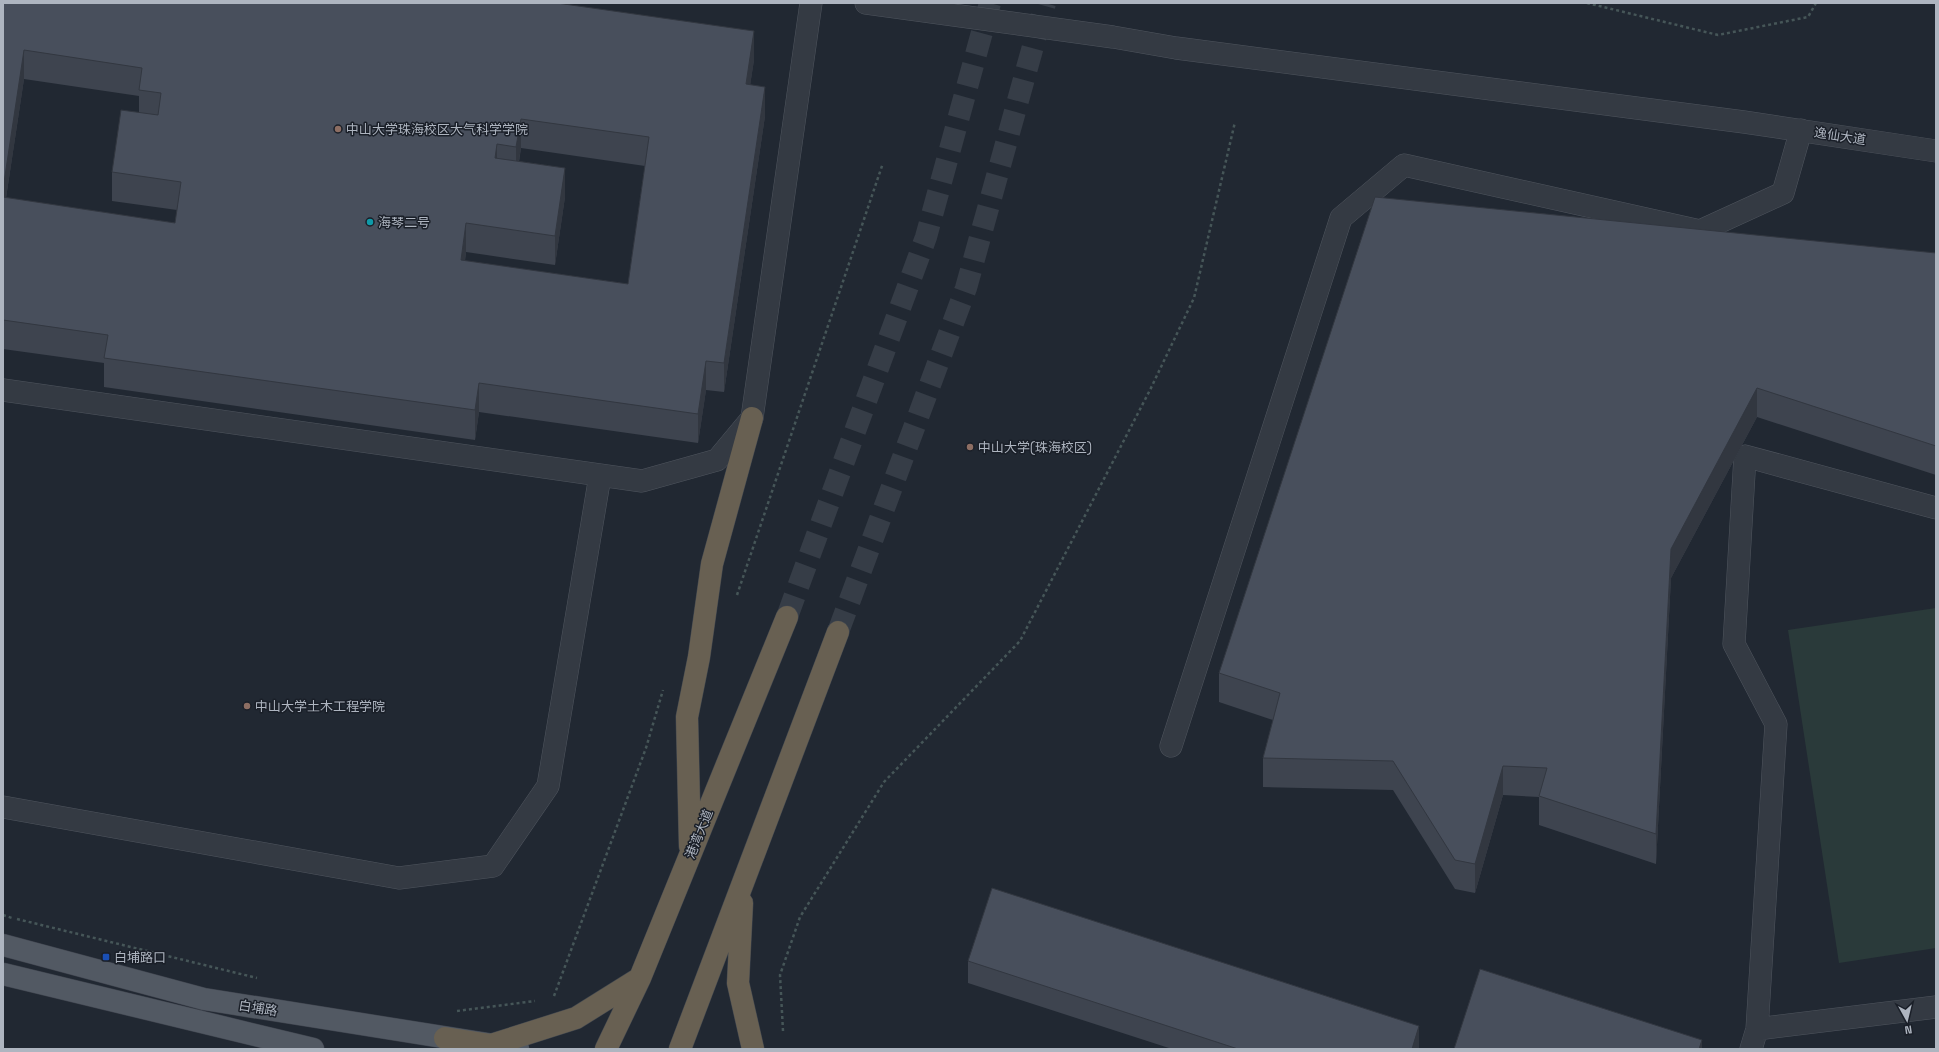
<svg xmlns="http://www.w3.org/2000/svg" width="1939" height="1052" font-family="'Space Grotesk','Noto Sans SC',sans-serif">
  <rect width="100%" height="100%" fill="#212832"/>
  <path fill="#2a3a3a" d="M1936 608V948L1839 963 1788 630Z"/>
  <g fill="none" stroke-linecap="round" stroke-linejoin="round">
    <path stroke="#363d47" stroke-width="22" stroke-dasharray="22 11" stroke-linecap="butt" d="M787 617 926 237 990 3
      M838 632 966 288 1045 3"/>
    <g stroke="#4f555e" stroke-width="23">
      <path id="minor" d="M866 3 1113 37 1176 48 1744 122 1936 151
        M3 390 642 481 717 460 752 418 811 3
        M1171 746 1341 218 1404 165 1700 231 1783 193 1801 130
        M3 807 399 878 493 866 548 786 600 476
        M1757 1029 1776 724 1734 644 1745 456 1936 508
        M1751 1049 1757 1029 1936 1007"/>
    </g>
    <g stroke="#3e434d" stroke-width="23">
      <path id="major" d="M3 945 204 999 518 1049
        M3 974 313 1049"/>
    </g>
    <g stroke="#3f454e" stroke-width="23">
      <path id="highway" d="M690 846 687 717 699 657 712 564 752 418
        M742 903 738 983 753 1049
        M445 1038 491 1045 576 1018 640 978
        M606 1049 640 978 787 617
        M680 1049 838 632"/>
    </g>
    <path stroke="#465658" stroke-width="2.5" stroke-dasharray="3 3" stroke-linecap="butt" d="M1587 3 1718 35 1808 17 1816 3
      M737 595 883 163
      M3 915 12 918
      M17 919 257 978
      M554 996 646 748 663 690
      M457 1011 535 1001
      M783 1031 780 975 800 917 884 782 1020 641 1150 390 1194 298 1235 122"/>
    <use href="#minor" stroke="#343a43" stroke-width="22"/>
    <use href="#major" stroke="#525963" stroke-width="22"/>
    <use href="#highway" stroke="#686052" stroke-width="22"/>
  </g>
  <path fill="#3e444f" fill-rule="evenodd" d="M3 3 754 60 750 85 765 116 724 392 706 390 698 443 479 412 475 440 104 387V363L3 349ZM24 79 139 96V112L112 172V201L177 210 175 223 6 198ZM521 148 645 166 628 284 465 261 466 252 555 265 565 197 519 162Z
    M1936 253V475L1757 417 1671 578 1656 864 1539 825V797L1503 795 1475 893 1455 889 1393 790 1263 787V758L1273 720 1219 702V673Z
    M968 961 1419 1047V1049H1172L968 983Z"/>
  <path fill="#323740" d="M754 31V60L746 113V84Z
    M24 50V79L3 218V189Z
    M765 87V116L724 392V363Z
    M521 119V148L516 176V147Z
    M497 144V173L495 158Z
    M565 168V197L555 265V236Z
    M466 223V252L461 289V260Z
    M706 361V390L698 443V414Z
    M479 383V412L475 440V410Z
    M1757 388V417L1671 578 1656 864V834L1671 549Z
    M1503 766V795L1475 893V864Z
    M1419 1026V1049H1412Z
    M1702 1040V1049H1699Z"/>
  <path fill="#484f5c" stroke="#323740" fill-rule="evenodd" d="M3 3H557L754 31 746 84 765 87 724 363 706 361 698 414 479 383 475 410 104 358 108 335 3 320V197L175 223 181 182 112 172 121 110 158 115 161 93 139 90 142 68 24 50 3 189ZM521 119 649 137 628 284 461 260 466 223 555 236 565 168 495 158 497 144 516 147Z
    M1375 197 1936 253V446L1757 388 1671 549 1656 834 1539 796 1547 768 1503 766 1475 864 1455 860 1393 761 1263 758 1280 693 1219 673Z
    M992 888 1419 1026 1412 1049H1238L968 961Z
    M1480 969 1702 1040 1699 1049H1454Z"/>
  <g fill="#8d6e63" stroke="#1a1f28" stroke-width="1.5">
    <circle cx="338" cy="129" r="4"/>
    <circle cx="970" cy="447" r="4"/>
    <circle cx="247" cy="706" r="4"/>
  </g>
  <circle fill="#0f9aa8" stroke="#1a1f28" stroke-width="1.5" cx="370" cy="222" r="4"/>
  <rect fill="#1a4fb4" stroke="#1a1f28" stroke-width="1.5" x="102" y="953" width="8" height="8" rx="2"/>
  <g text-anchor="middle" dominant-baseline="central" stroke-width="3" stroke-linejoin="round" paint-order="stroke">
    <g font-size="13" fill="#aeb5c0" stroke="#1a1f28" text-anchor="start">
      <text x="346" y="129">中山大学珠海校区大气科学学院</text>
      <text x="378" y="222">海琴二号</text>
      <text x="978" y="447">中山大学(珠海校区)</text>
      <text x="255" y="706">中山大学土木工程学院</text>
      <text x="114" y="957">白埔路口</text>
    </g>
    <g font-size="13" fill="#aeb5c0" stroke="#1a1f28">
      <text transform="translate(1840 136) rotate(9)">逸仙大道</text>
      <text transform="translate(699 834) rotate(-68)">港湾大道</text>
      <text transform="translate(258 1008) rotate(9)">白埔路</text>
    </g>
  </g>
  <rect width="1939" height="1052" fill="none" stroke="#aeb5c0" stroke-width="8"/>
  <g transform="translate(1907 1020) rotate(172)" stroke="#1a1f28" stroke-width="3" paint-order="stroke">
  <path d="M0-3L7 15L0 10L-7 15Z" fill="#aeb5c0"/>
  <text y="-6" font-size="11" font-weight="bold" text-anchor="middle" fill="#aeb5c0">N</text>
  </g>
</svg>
